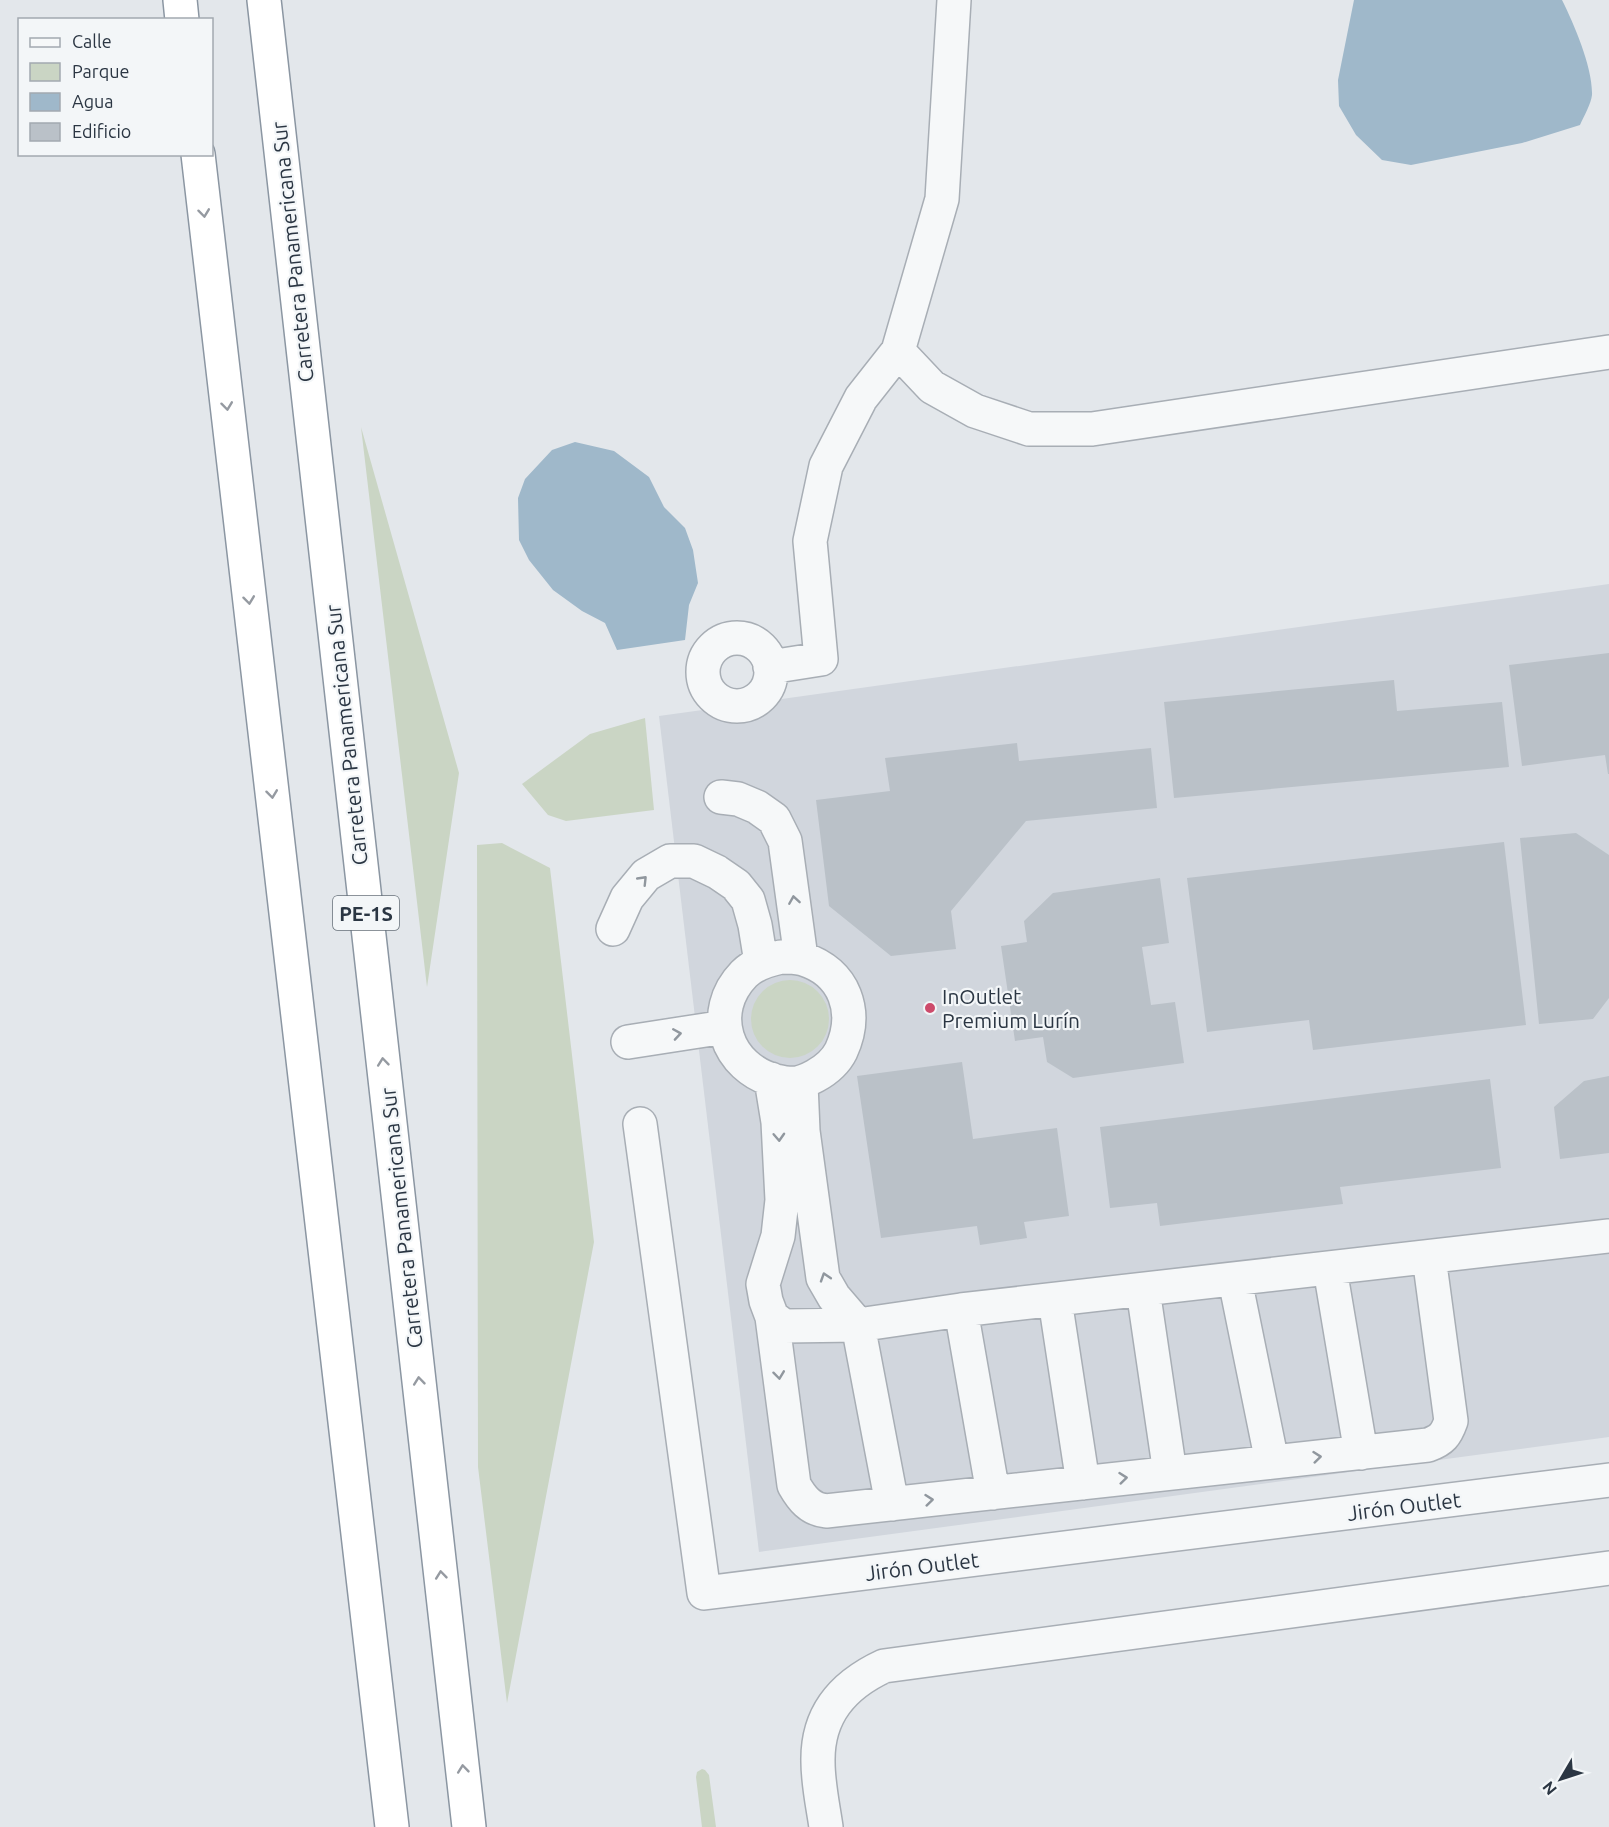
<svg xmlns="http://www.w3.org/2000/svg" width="1609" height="1827" font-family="Ubuntu,sans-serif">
  <rect width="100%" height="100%" fill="#e3e7eb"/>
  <path fill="#d1d6dd" d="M1609 584V1437L759 1552 659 716Z"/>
  <path fill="#cad5c4" d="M361 427 459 773 427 987Z
    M645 718 654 810 566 821 548 815 522 784 590 734Z
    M502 843 550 868 594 1242 507 1703 478 1467 477 845Z
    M751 1019a39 39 0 1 1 78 0a39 39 0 1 1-78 0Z
    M702 1769 705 1770 709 1775 716 1827H702L696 1777 697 1772Z"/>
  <path fill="#9fb8ca" d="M1354 0H1562C1574 24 1593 68 1592 95 1591 104 1584 116 1580 125L1522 143 1411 165 1382 160 1356 135 1339 106 1338 80Z
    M575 442 614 451 649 477 664 507 685 528 693 550 698 583 689 605 685 640 617 650 605 623 582 611 553 590 529 560 519 540 518 498 525 479 552 450Z"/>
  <path fill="#bac1c8" d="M1609 653V774H1608L1605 755 1522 766 1509 665Z
    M1394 680 1397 711 1502 702 1509 767 1174 798 1164 702Z
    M1017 743 1019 761 1151 748 1157 808 1026 821 951 911 956 949 891 956 829 906 816 800 890 791 885 758Z
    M1576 833 1609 855V998L1593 1019 1539 1024 1520 838Z
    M1504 842 1526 1025 1313 1050 1309 1020 1207 1032 1187 878Z
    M1160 878 1169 943 1142 947 1151 1005 1175 1002 1184 1063 1073 1078 1047 1062 1043 1037 1015 1041 1001 946 1027 942 1024 921 1053 893Z
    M962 1062 973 1139 1057 1128 1069 1216 1024 1222 1027 1238 980 1245 977 1226 881 1238 857 1076Z
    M1609 1076V1153L1560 1159 1554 1107 1584 1081Z
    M1490 1079 1501 1168 1340 1187 1343 1204 1160 1226 1157 1203 1110 1208 1100 1127Z"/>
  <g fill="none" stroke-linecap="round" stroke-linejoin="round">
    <g stroke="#a8aeb5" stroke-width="36">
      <path id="minor" d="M898 351 932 387 975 411 1029 429H1092L1609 352
        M703 672a34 34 0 1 1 68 0a34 34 0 1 1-68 0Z
        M770 667 821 659 810 541 826 466 861 398 898 351 942 199 954 0
        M721 797 738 799 757 807 774 819 785 841 801 958
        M613 929 627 898 646 875 670 861H694L717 872 736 885 748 900 755 925 761 962
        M781 957C788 957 796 957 803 959 845 972 859 1012 841 1051 836 1061 826 1070 815 1076 800 1084 794 1085 776 1081 726 1068 707 1012 744 974 754 964 767 960 781 957Z
        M628 1042 725 1027
        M771 1079 778 1122 782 1200 778 1236 763 1284 766 1301 772 1317 784 1326 858 1325 961 1310 1609 1236
        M801 1084 803 1131 823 1278 834 1297 858 1325 892 1504
        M640 1124 704 1593 1609 1480
        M1330 1269 1361 1453
        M1235 1280 1272 1462
        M1143 1290 1170 1473
        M1055 1300 1083 1483
        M961 1310 993 1493
        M772 1317 794 1485C802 1499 810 1509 826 1511L1428 1445C1442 1440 1446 1435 1451 1421L1429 1257
        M826 1827C823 1806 818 1784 818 1762 817 1715 843 1685 884 1666L1609 1568"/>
    </g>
    <g stroke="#8b96a2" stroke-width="36">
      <path id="highway" d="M180 0 182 20
        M264 0 469 1827
        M198 154 392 1827"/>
    </g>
    <use href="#minor" stroke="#f6f8f9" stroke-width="33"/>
    <use href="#highway" stroke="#fff" stroke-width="33"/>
  </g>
  <defs><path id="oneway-chevron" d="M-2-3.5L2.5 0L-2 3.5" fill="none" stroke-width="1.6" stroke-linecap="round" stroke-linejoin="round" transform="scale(1.5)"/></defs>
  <g stroke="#959aa1">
    <use href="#oneway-chevron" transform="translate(204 213) rotate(83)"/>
    <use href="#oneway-chevron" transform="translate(227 406) rotate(83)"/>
    <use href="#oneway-chevron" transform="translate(249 600) rotate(83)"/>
    <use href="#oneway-chevron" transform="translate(272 794) rotate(83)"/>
    <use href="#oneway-chevron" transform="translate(383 1062) rotate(-96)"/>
    <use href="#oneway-chevron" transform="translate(419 1381) rotate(-96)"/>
    <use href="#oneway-chevron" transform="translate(441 1575) rotate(-96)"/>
    <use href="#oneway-chevron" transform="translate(463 1769) rotate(-96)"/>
  </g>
  <g stroke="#90979e">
    <use href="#oneway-chevron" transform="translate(643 880) rotate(-46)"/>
    <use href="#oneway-chevron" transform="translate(794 900) rotate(-99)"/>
    <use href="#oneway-chevron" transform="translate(677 1034) rotate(-9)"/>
    <use href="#oneway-chevron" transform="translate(779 1137) rotate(87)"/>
    <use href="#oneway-chevron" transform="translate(825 1277) rotate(-108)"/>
    <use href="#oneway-chevron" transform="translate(779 1375) rotate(83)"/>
    <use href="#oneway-chevron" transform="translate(1317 1457) rotate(-6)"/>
    <use href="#oneway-chevron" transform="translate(1123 1478) rotate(-6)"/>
    <use href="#oneway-chevron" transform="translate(929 1500) rotate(-6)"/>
  </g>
  <circle fill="#cd4b6b" stroke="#f3f6f8" stroke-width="2" cx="930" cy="1008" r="6"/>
  <g text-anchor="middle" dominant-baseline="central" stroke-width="4.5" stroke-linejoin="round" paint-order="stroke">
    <rect fill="#f3f6f8" stroke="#677079" stroke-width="1.5" x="333" y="896" width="66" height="34" rx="4.5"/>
    <g font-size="20" font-weight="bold" fill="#2b3643">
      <text x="366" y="913">PE-1S</text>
    </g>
    <g font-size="21" fill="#2b3643" stroke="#f3f6f8">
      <text transform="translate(292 252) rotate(-96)">Carretera Panamericana Sur</text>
      <text transform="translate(346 735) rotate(-96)">Carretera Panamericana Sur</text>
      <text transform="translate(401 1218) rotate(-96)">Carretera Panamericana Sur</text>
      <text transform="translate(1404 1506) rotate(-7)">Jirón Outlet</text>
      <text transform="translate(922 1566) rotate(-7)">Jirón Outlet</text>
    </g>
    <g font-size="21" fill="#2b3643" stroke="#f3f6f8" text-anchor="start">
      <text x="942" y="996">InOutlet<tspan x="942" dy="24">Premium Lurín</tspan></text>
    </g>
  </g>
  <rect x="18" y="18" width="195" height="138" fill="#f3f6f8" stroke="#a3a9b0" stroke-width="1.5"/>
  <rect x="30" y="38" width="30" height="9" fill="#f6f8f9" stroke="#a3a9b0" stroke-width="1.5"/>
  <text x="72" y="48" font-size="18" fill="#2b3643">Calle</text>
  <rect x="30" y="63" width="30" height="18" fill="#cad5c4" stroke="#a3a9b0" stroke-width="1.5"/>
  <text x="72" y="78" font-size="18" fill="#2b3643">Parque</text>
  <rect x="30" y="93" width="30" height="18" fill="#9fb8ca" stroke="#a3a9b0" stroke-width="1.5"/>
  <text x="72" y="108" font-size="18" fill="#2b3643">Agua</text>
  <rect x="30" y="123" width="30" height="18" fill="#bac1c8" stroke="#a3a9b0" stroke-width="1.5"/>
  <text x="72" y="138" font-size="18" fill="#2b3643">Edificio</text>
  <g transform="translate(1561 1779) rotate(231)" stroke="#f3f6f8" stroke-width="4.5" paint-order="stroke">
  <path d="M0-4.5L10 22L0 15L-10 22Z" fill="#2b3643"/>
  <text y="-9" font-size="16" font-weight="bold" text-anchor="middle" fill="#2b3643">N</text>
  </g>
</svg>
